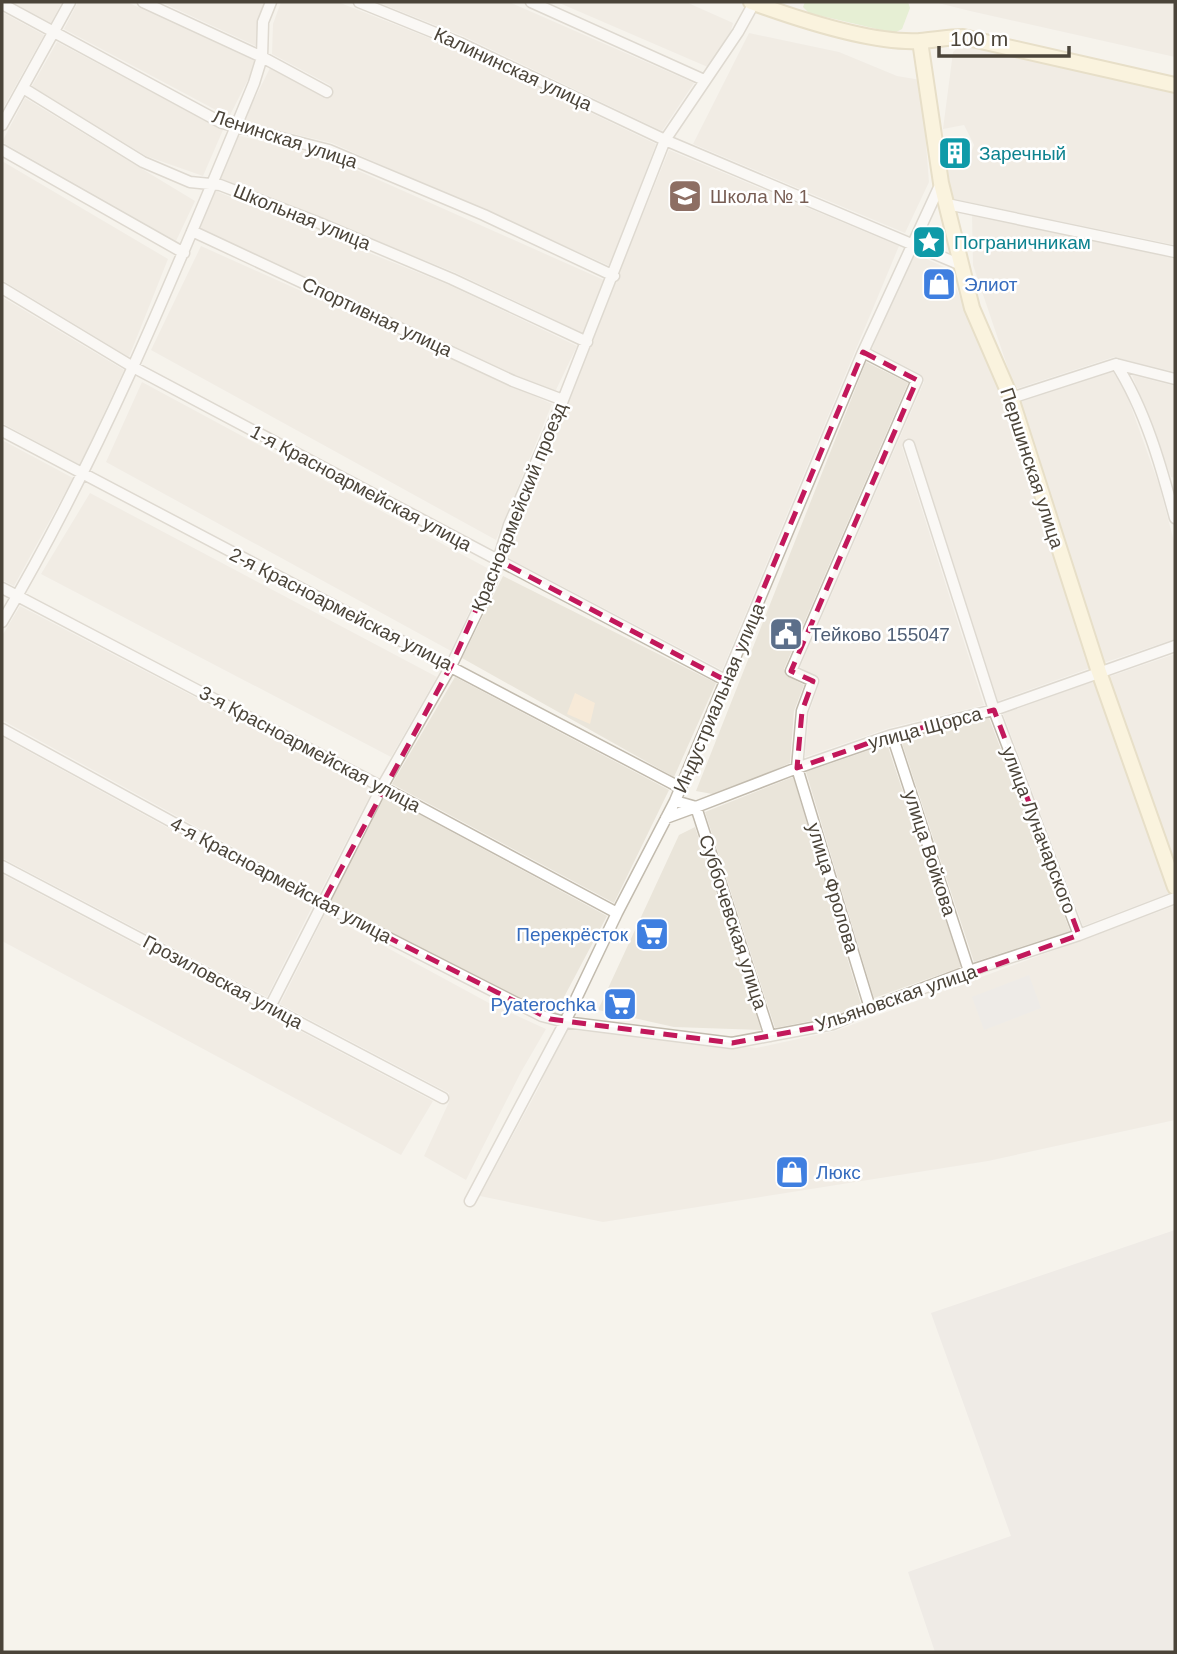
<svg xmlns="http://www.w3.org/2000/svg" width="1177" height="1654" font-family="Helvetica,sans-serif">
  <rect width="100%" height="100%" fill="#f6f3ec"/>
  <path fill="#eae5da" d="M12 2H62L51 23Z
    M78 2H127L257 62 229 117 64 29Z
    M161 2H266L258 47Z
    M281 2H338L457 49 656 144 610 266 332 143 243 122 270 68 325 98 333 94 330 85 272 54 273 24Z
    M377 2H509L694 83 662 131 463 36Z
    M557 2H686L733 23 728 41 710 68Z
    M934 2H1175V57L970 11Z
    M2 12 44 35 2 110Z
    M749 33 839 52 897 76 921 80 929 182 905 233 693 144Z
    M57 42 223 130 203 176 146 156 32 86Z
    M962 44 1175 94V245L954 199 949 183 948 165 965 169 974 145 964 125 943 129 953 52Z
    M25 98 195 201 176 241 2 142Z
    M236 135 327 157 604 280 583 333 454 272 217 177Z
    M669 150 899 246 722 670 504 556Z
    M2 161 168 259 129 357 2 280Z
    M212 191 218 192 449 285 577 346 554 394 195 232Z
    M972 215 1175 258V372L1114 357 1015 389 973 265Z
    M201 246 552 404 496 540 151 350Z
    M912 252 948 269 1004 400 1090 668 998 701 915 443 906 438 902 447 984 705 889 728 805 757 809 713 820 681 800 667 924 382 920 374 872 349Z
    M2 297 124 370 80 465 2 423Z
    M866 362 908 383 784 669 787 676 804 685 794 711 790 763 718 795 696 791Z
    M1113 372 1125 390 1159 485 1175 545V639L1103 663 1020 402Z
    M1132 375 1175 386V478L1171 477Z
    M142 382 489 569 451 651 106 462Z
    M2 440 73 478 14 586 2 580Z
    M90 493 437 677 391 757 41 574Z
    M503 576 716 683 674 777 462 658Z
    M20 606 373 790 319 894 2 720V636Z
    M1175 654V866L1108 677Z
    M455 677 669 790 614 903 392 784Z
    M1094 681 1170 893 1083 926 1003 714Z
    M989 718 1070 931 974 962 901 740Z
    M2 737 312 907 267 997 2 858Z
    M887 744 961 967 874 998 806 772Z
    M793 777 861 1004 831 1017 775 1028 705 812Z
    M385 796 607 916 555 1014 548 1015 331 901Z
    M695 827 761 1030 674 1027 598 1010 679 835Z
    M2 874 433 1101 401 1155 2 941Z
    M1174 906 1175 1120 988 1161 603 1222 480 1196 539 1087 563 1029 756 1048 835 1031Z
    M325 914 489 1003 546 1029 521 1072 466 1180 424 1156 449 1102V1093L280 1004Z"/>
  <path fill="#f7ead8" d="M575 693 595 703 590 724 567 714Z"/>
  <path fill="#e6e2dd" d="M1175 1230V1652H935L908 1572 1011 1536 931 1313Z"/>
  <path fill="#d2eab5" d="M805 2H908L910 8 902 29 894 33 809 13 803 7Z"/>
  <path fill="#e5e3e0" d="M1029 975 1041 1008 984 1030 972 997Z"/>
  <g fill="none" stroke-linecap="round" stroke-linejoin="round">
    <g stroke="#c2bbae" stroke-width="13">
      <path id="street" d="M143 2 262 57 327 92
        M359 2 460 43 665 140 961 265
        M531 2 704 80
        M2 4 222 123 329 150 484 215 614 276
        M23 88 143 162 190 182 220 185 317 222 452 279 587 342
        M2 125 70 2
        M2 150 184 253
        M947 204 1175 252
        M192 231 513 381 563 400
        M2 288 133 367 725 680
        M863 352 917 380 791 671 813 681 802 711 797 768 870 1008
        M1116 364C1145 409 1161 466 1175 518
        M1011 398 1116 364 1175 379
        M2 431 681 788
        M909 445 994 710 1079 935
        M2 588 382 787 617 913
        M2 622C103 451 178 266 254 83L262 57 263 22 271 2
        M2 729 322 904 542 1016 565 1022 732 1043 833 1024 870 1008 969 971 1079 935 1175 898
        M892 735 969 971
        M675 801 696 807 797 768 892 735 994 710 1175 646
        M666 818 696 807 770 1036
        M2 866 443 1098
        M270 1007 382 787 451 666 491 583 509 525 563 400 665 140 738 32 754 3
        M470 1201 565 1022 617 913 675 801 863 352 941 183"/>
    </g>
    <g stroke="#d6c79b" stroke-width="18">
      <path id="secondary" d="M751 2C795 18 873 44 920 41 934 40 948 37 963 37L1175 85
        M920 41 941 183 972 308 1011 398 1099 672 1175 887"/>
    </g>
    <use href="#street" stroke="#fff" stroke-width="10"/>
    <use href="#secondary" stroke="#fff3cd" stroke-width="14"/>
  </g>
  <path d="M0 0H1177V1654H0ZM863 352 917 380 791 671 813 681 802 711 797 768 892 735 994 710 1079 935 833 1024 732 1043 550 1019 322 904 451 666 498 560 725 680Z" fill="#f6f3ec" fill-opacity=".55" fill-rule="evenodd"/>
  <path fill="none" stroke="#c2185b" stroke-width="5" stroke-dasharray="14 9" stroke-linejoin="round" d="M863 352 917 380 791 671 813 681 802 711 797 768 892 735 994 710 1079 935 833 1024 732 1043 550 1019 322 904 451 666 498 560 725 680Z"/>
  <defs>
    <g id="building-square" transform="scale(1.75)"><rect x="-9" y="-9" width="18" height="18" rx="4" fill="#0f9aa8" stroke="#fff"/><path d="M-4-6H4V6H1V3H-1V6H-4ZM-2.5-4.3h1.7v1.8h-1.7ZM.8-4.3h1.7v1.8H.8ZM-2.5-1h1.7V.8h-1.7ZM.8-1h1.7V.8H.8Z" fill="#fff"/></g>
    <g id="school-square" transform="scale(1.75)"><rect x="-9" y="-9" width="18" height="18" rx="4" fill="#8d6e63" stroke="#fff"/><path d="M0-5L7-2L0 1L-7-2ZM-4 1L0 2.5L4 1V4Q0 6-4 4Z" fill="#fff"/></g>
    <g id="sight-square" transform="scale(1.75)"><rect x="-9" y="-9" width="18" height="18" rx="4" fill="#0f9aa8" stroke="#fff"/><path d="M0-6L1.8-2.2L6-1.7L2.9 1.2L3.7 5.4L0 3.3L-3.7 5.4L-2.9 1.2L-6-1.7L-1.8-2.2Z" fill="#fff"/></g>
    <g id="shop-square" transform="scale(1.75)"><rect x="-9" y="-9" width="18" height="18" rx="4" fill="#3f7fe0" stroke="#fff"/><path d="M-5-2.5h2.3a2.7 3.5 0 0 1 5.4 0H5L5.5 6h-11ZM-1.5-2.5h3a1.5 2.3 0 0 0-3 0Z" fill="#fff"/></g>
    <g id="civic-square" transform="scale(1.75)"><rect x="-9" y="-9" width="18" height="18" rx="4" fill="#5c6f8a" stroke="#fff"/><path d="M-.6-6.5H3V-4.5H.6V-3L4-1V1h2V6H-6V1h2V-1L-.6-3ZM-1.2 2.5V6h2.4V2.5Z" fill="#fff"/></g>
    <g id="supermarket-square" transform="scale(1.75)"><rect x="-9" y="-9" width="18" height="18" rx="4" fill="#3f7fe0" stroke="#fff"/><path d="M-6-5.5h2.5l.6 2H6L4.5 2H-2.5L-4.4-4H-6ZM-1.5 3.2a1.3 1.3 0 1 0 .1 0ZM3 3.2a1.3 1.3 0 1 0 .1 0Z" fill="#fff"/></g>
  </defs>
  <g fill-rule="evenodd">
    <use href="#building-square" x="955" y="153"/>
    <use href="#school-square" x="685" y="196"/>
    <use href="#sight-square" x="929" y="242"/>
    <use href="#shop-square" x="939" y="284"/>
    <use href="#civic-square" x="786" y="634"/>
    <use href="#supermarket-square" x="652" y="934"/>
    <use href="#supermarket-square" x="620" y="1004"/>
    <use href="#shop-square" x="792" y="1172"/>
  </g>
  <g text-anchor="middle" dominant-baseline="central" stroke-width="5" stroke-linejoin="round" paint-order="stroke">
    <g font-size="19" fill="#4b4439" stroke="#fff">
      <text transform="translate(513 69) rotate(25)">Калининская улица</text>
      <text transform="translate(285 139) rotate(18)">Ленинская улица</text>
      <text transform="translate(302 217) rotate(22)">Школьная улица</text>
      <text transform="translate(377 317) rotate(25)">Спортивная улица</text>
      <text transform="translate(1032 468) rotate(72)">Першинская улица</text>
      <text transform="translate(361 488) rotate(28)">1-я Красноармейская улица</text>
      <text transform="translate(519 507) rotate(-68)">Красноармейский проезд</text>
      <text transform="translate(341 609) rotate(27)">2-я Красноармейская улица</text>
      <text transform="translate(719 698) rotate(-67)">Индустриальная улица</text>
      <text transform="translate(925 728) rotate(-15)">улица Щорса</text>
      <text transform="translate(310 749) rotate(28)">3-я Красноармейская улица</text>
      <text transform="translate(1039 830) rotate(69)">улица Луначарского</text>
      <text transform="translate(930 853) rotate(72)">улица Войкова</text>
      <text transform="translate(281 880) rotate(28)">4-я Красноармейская улица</text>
      <text transform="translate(833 888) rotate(73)">улица Фролова</text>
      <text transform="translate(733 922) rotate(72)">Суббочевская улица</text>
      <text transform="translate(223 982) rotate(28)">Грозиловская улица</text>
      <text transform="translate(896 998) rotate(-19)">Ульяновская улица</text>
    </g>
    <g font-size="19" fill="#0d838f" stroke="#fff" text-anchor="start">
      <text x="979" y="153">Заречный</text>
      <text x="954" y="242">Пограничникам</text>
    </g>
    <g font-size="19" fill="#785e54" stroke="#fff" text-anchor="start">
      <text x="710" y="196">Школа № 1</text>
    </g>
    <g font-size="19" fill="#366cbe" stroke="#fff" text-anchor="start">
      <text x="964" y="284">Элиот</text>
      <text x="628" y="934" text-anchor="end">Перекрёсток</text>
      <text x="596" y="1004" text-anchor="end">Pyaterochka</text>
      <text x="816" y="1172">Люкс</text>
    </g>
    <g font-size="19" fill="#4e5e75" stroke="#fff" text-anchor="start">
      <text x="810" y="634">Тейково 155047</text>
    </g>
  </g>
  <rect width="1177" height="1654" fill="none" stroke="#4b4439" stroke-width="7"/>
  <path d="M939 46v10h130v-10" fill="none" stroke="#4b4439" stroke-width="3.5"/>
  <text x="950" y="46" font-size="21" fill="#4b4439" stroke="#ffffff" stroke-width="5" paint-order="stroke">100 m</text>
</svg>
